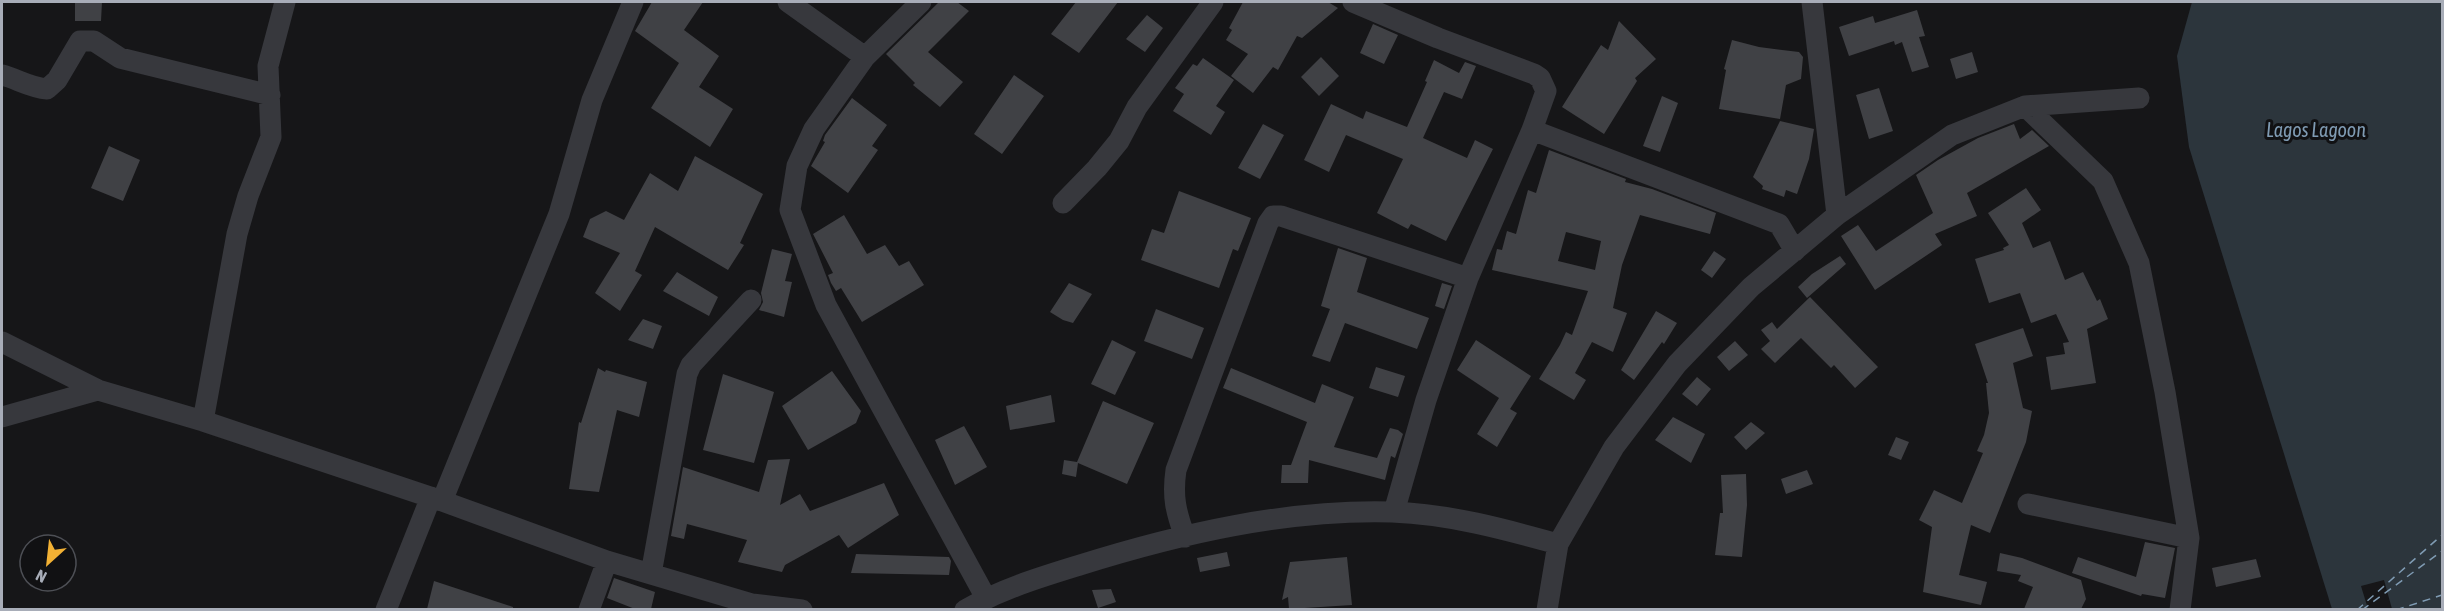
<svg xmlns="http://www.w3.org/2000/svg" width="2444" height="611" font-family="'Asap Condensed',sans-serif">
  <rect width="100%" height="100%" fill="#161618"/>
  <path fill="#2c353c" d="M2192 2H2442V609H2332L2189 147 2177 56Z"/>
  <path fill="#161618" d="M2384 580 2392 609H2368L2361 586Z"/>
  <g fill="none" stroke-linecap="round" stroke-linejoin="round">
    <path stroke="#7f9bb3" stroke-width="1.5" stroke-dasharray="8 6" stroke-linecap="butt" d="M2357 610 2442 535
      M2362 610 2442 551
      M2396 610 2442 595"/>
  </g>
  <path fill="#404145" fill-rule="evenodd" d="M75 2H102L101 21H75Z
    M652 2H703L684 30 719 56 699 87 733 109 710 147 651 108 679 63 635 31Z
    M939 2H957L969 11 928 52 963 82 940 107 913 85 915 83 886 54Z
    M1076 2H1118L1079 53 1051 34Z
    M1243 2H1328L1338 8 1302 38 1297 36 1278 70 1273 67 1253 93 1231 76 1248 54 1226 40 1232 30 1229 28Z
    M1917 10 1925 36 1919 37 1929 67 1912 72 1902 42 1895 45 1894 41 1849 56 1839 27 1873 16 1875 23Z
    M1147 15 1163 28 1145 52 1126 39Z
    M1619 21 1656 59 1635 78 1637 81 1604 134 1562 107 1601 45 1608 50Z
    M1373 24 1398 35 1384 64 1360 53Z
    M1732 40 1759 47 1799 52 1803 57 1801 79 1786 85 1780 119 1719 109 1726 70 1724 69Z
    M1972 52 1978 72 1956 79 1950 59Z
    M1321 57 1339 76 1319 96 1301 77Z
    M1203 58 1234 80 1216 106 1225 112 1211 135 1173 111 1184 94 1175 88 1193 64 1197 66Z
    M1434 60 1459 73 1465 62 1476 66 1462 99 1444 92 1423 138 1467 158 1475 140 1493 149 1446 241 1411 224 1408 229 1377 213 1403 159 1346 135 1329 172 1304 160 1331 104 1363 119 1366 111 1407 127 1427 82 1425 81Z
    M1014 75 1044 96 1002 154 974 134Z
    M1879 88 1893 131 1869 139 1856 95Z
    M1662 96 1678 103 1660 152 1643 146Z
    M852 98 887 125 872 146 878 150 848 193 811 166 825 142 823 141 825 135Z
    M1780 121 1814 129 1809 159 1797 194 1786 190 1784 197 1762 189 1763 186 1753 177Z
    M1263 124 1284 135 1260 179 1238 168Z
    M2014 124 2020 139 2032 130 2049 146 1967 193 1977 216 1935 234 1942 245 1875 290 1841 236 1858 225 1876 251 1933 213 1916 175 1938 160 1978 138Z
    M109 146 140 160 123 201 91 188Z
    M1549 150 1626 179 1625 182 1652 189 1716 213 1710 234 1640 215 1622 265 1613 308 1627 313 1613 352 1592 342 1575 373 1586 380 1574 400 1539 379 1560 345 1566 332 1572 335 1588 291 1492 270 1497 249 1502 250 1507 231 1516 234 1528 190 1536 193ZM1566 232 1601 241 1595 270 1558 261Z
    M695 156 763 194 740 243 744 245 728 270 655 227 635 271 642 275 620 311 595 293 620 253 583 237 590 219 606 211 624 220 650 173 678 191Z
    M2026 188 2041 210 2022 223 2033 248 2050 241 2065 280 2083 272 2097 301 2100 299 2108 319 2087 329 2096 383 2051 390 2046 357 2065 354 2063 343 2069 342 2056 314 2031 323 2020 293 1989 303 1975 259 2004 250 2003 248 2009 245 1988 213Z
    M1179 191 1251 218 1238 251 1233 249 1219 288 1141 260 1152 229 1164 233Z
    M844 215 867 254 885 245 899 266 909 261 924 285 862 322 841 288 836 291 831 283 828 275 833 273 813 234Z
    M1338 248 1367 258 1357 292 1429 318 1417 349 1345 323 1330 362 1312 356 1330 309 1321 306Z
    M772 249 792 254 785 281 792 282 784 317 759 310 763 302 761 293Z
    M1714 251 1726 259 1712 278 1701 270Z
    M1840 256 1846 264 1807 298 1798 287 1812 274Z
    M677 272 718 297 709 316 663 291Z
    M1069 283 1092 294 1073 323 1063 320 1050 312Z
    M1442 283 1452 286 1444 309 1435 306Z
    M1810 297 1878 367 1855 388 1834 365 1831 368 1801 338 1775 363 1761 349 1770 341 1761 330 1772 322 1777 329Z
    M1156 309 1204 328 1192 359 1144 341Z
    M1656 311 1677 323 1664 344 1662 342 1634 380 1621 370Z
    M643 319 662 326 653 349 628 340Z
    M2023 328 2033 356 2013 363 2023 408 2032 411 2026 442 1990 533 1971 525 1959 575 1987 582 1981 605 1923 592 1932 527 1919 520 1934 490 1962 503 1983 453 1977 451 1984 435 1989 413 1986 383H1988L1975 344Z
    M1112 340 1136 352 1115 395 1091 384Z
    M1476 340 1531 376 1510 409 1517 413 1497 447 1477 434 1499 398 1457 370Z
    M1735 341 1748 355 1729 371 1717 357Z
    M1376 367 1405 376 1398 397 1369 388Z
    M598 368 605 372 606 370 647 382 639 417 617 410 599 492 569 489 579 422 581 423Z
    M1231 368 1315 403 1322 384 1354 397 1334 447 1377 458 1390 428 1398 430 1403 434 1395 458 1391 456 1385 480 1309 460 1308 483H1281L1282 465H1291L1307 422 1223 388Z
    M832 371 861 411 856 423 808 450 782 406Z
    M723 374 774 392 754 463 703 450Z
    M1697 377 1711 389 1697 406 1682 394Z
    M1051 395 1055 422 1010 430 1006 406Z
    M1103 401 1154 423 1127 484 1078 463 1076 477 1062 474 1064 460 1077 462Z
    M1673 417 1705 434 1691 463 1655 440Z
    M1751 422 1765 433 1746 450 1734 437Z
    M964 426 987 467 955 485 935 440Z
    M1896 437 1909 442 1901 460 1888 455Z
    M790 459 780 505 800 494 810 511 884 483 899 515 848 548 839 535 785 565 782 572 738 562 747 540 687 524 684 539 671 536 683 467 759 492 768 460Z
    M1807 470 1813 484 1786 494 1781 479Z
    M1746 474 1747 505 1742 557 1715 555 1720 513H1723L1721 475Z
    M2145 542 2175 548 2165 598 2142 594 2141 596 2072 573 2078 557 2136 577Z
    M1227 552 1230 566 1200 572 1197 558Z
    M2000 553 2022 558 2081 580 2086 599 2081 609H2024L2033 587 2018 581 2021 575 1997 571Z
    M856 554 949 557 951 561 949 575 851 573Z
    M1347 557 1352 605 1289 609 1288 597 1282 600 1290 562Z
    M2256 559 2261 577 2216 587 2212 568Z
    M614 578 655 592 651 609H635L607 598Z
    M434 581 513 607V609H427Z
    M1111 589 1116 602 1098 608 1092 590Z"/>
  <g fill="none" stroke-linecap="round" stroke-linejoin="round">
    <path stroke="#37383d" stroke-width="21" d="M788 2 865 57
      M921 2 865 57 814 129 797 166 790 210 826 305 986 598
      M1353 2 1438 38 1534 74 1540 78 1546 91 1532 130 1468 278 1426 400 1394 512
      M1812 2 1837 215
      M2 75C17 79 31 88 47 89L57 80 80 41H94L120 58 270 95
      M2025 106 2103 181 2139 263 2165 392 2189 538 2180 610
      M1532 130 1779 224 1795 251
      M1063 203 1097 168 1119 141 1137 107 1213 2
      M2 342 98 390 203 421 442 501 607 561 752 604 802 610
      M2 417 98 390
      M203 421 237 234 248 196 271 137 268 66 285 2
      M442 501 559 214 592 100 633 2
      M2028 504 2189 538
      M1185 537C1176 512 1172 497 1176 470L1268 223 1273 216H1281L1468 278
      M651 574 687 374 691 365 751 300
      M386 610 431 497
      M589 610 607 561
      M965 610C1001 589 1041 577 1080 565 1179 534 1287 509 1392 512 1449 514 1504 529 1558 544
      M1547 610 1558 544 1614 447 1677 364 1751 287 1837 215 1952 135 2025 106 2139 98"/>
  </g>
  <g text-anchor="middle" dominant-baseline="central" stroke-width="6" stroke-linejoin="round" paint-order="stroke">
    <g font-size="20" font-style="italic" fill="#7f9bb3" stroke="#111113">
      <text x="2316" y="129">Lagos Lagoon</text>
    </g>
  </g>
  <rect width="2444" height="611" fill="none" stroke="#a8adb8" stroke-width="6"/>
  <g transform="translate(48 563) rotate(207)"><circle r="28" fill="#111113" stroke="#4d4f55" stroke-width="1.5"/>
  <path d="M0-4.5L10 22L0 15L-10 22Z" fill="#f2b134"/>
  <text y="-9" font-size="16" font-weight="bold" text-anchor="middle" fill="#a8adb8">N</text>
  </g>
</svg>
